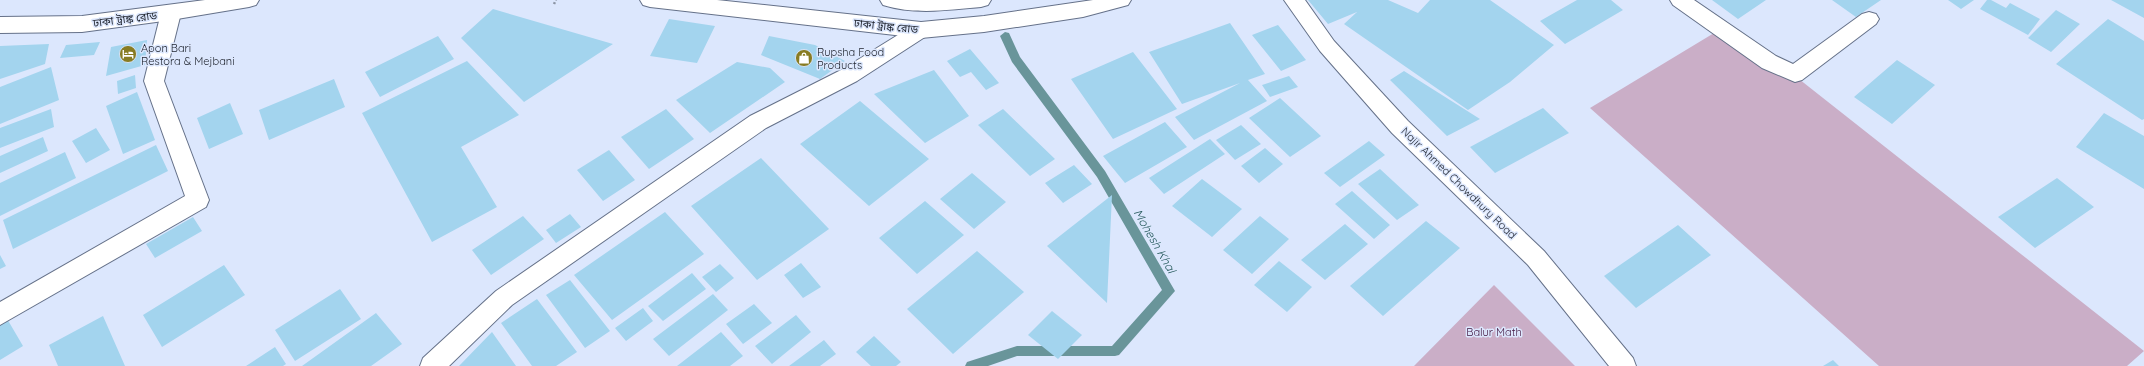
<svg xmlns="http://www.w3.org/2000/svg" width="2144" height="366" font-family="Quicksand,'Noto Sans Bengali',sans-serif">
  <rect width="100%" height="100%" fill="#dce7fd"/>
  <path fill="#caaec7" d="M1729 24 2144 351 2127 366H1879L1590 108Z
    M1494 285 1575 366H1414Z"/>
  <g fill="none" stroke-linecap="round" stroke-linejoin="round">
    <path fill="#69959a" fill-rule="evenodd" d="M1005 32 1009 33 1020 57 1105 171 1175 291 1119 355 1115 356H1017L988 366H965L967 362 1017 346H1112L1162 290 1097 177 1012 62 1000 36Z"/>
  </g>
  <path fill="#a3d4ee" d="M1308 0H1388L1418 13 1430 0H1490L1554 45 1510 82 1468 110 1344 24 1357 12 1328 24Z
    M1577 0H1611L1623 10 1565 44 1540 21Z
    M1712 0H1766L1738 19Z
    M1832 0H1881L1856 17Z
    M1948 0H1974L1961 9Z
    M1987 0H1991L2006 8 2010 3 2040 19 2028 35 1980 9Z
    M2111 0H2144V18Z
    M493 9 613 44 524 102 461 38Z
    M2056 10 2080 24 2051 52 2028 38Z
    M669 19 715 26 697 63 650 56Z
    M2108 19 2144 41V119L2142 120 2056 64Z
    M1230 23 1265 74 1248 80 1267 101 1194 140 1175 117 1240 83 1182 104 1149 52Z
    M1278 25 1306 60 1281 71 1252 35Z
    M438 36 454 59 380 97 365 72Z
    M769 36 815 45 845 61 820 79 761 55Z
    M147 40 145 65 106 76 111 47Z
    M100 42 94 55 60 58 66 45Z
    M49 44 45 64 0 79V46Z
    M970 49 999 83 986 90 971 72 960 77 947 61Z
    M1133 52 1177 109 1113 139 1071 79Z
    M1897 60 1935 85 1892 124 1854 97Z
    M467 61 519 115 461 147 497 207 432 242 362 113Z
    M737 62 770 68 785 82 710 133 676 100Z
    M51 67 59 100 0 124V87Z
    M934 70 969 116 925 143 874 94Z
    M1404 71 1480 119 1447 136 1390 80Z
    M135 75 136 88 118 94 117 81Z
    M1289 76 1298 87 1270 97 1262 85Z
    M334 79 345 107 269 140 259 110Z
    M137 92 155 140 123 154 106 106Z
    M1280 98 1321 136 1290 157 1249 118Z
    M860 101 929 159 869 206 800 144Z
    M230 103 243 134 209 149 197 118Z
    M1543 108 1569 133 1495 173 1470 147Z
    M51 109 54 127 0 148V128Z
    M666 109 694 139 649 169 621 137Z
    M1003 109 1055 159 1030 176 978 125Z
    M2104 113 2144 136V189L2076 147Z
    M1165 122 1187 147 1125 183 1103 156Z
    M1241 125 1261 144 1235 160 1216 140Z
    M96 128 110 150 86 163 72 141Z
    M43 137 48 151 0 173V156Z
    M1210 139 1225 154 1164 194 1149 178Z
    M1369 141 1385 155 1340 187 1324 173Z
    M156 145 168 171 13 249 3 220Z
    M1265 148 1283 164 1259 183 1241 166Z
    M609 150 635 180 603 201 577 170Z
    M65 152 76 178 0 216V183Z
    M761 158 829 229 757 280 691 206Z
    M1074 165 1092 184 1063 203 1045 183Z
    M1380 169 1419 205 1397 220 1358 184Z
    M972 173 1006 202 974 229 940 199Z
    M2057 178 2094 207 2035 248 1998 217Z
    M1202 179 1242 209 1212 237 1172 206Z
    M1352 191 1390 225 1374 239 1335 204Z
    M1112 195 1107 303 1047 246Z
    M925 201 964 235 917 274 879 238Z
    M665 212 704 254 612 320 574 275Z
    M570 214 581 227 556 243 546 230Z
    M523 216 544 239 491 275 472 250Z
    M1260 216 1289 239 1252 274 1223 250Z
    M193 217 202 231 155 258 146 244Z
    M1426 221 1460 248 1383 316 1350 286Z
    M1345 224 1368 244 1325 280 1301 260Z
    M1678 225 1711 255 1636 308 1604 276Z
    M977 251 1024 292 953 354 907 309Z
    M0 255 6 266 0 269Z
    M1279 261 1312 287 1287 312 1254 285Z
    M801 263 821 287 803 298 784 275Z
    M720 264 734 278 716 292 702 277Z
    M224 265 245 295 162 347 143 315Z
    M692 273 706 289 663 321 648 306Z
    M570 280 610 331 585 348 546 295Z
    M340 289 361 319 295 361 275 330Z
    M713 294 728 310 669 356 653 339Z
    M537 299 577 352 556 366H532L501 323Z
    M754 304 772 323 743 344 726 324Z
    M643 308 653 321 626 341 615 328Z
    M1052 311 1082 335 1058 359 1028 335Z
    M376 313 402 344 371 366H302Z
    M796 315 811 332 772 364 755 346Z
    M103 316 125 366H58L49 345Z
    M6 317 23 346 0 360V321Z
    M492 332 516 366H459Z
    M721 332 743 356 730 366H677Z
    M874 336 901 362 896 366H871L856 352Z
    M824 340 836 354 820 366H789Z
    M275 347 286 364 283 366H246Z
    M1833 360 1839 366H1823Z"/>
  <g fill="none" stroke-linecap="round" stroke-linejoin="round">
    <g stroke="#657189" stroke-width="2">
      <path id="street" d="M1670 0H1694L1776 56 1793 64 1862 14 1869 12 1876 14 1879 19 1876 24 1802 80 1795 82 1762 68 1673 5Z
        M171 6 178 8 181 13 164 81 209 200 206 207 0 325V302L185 196 144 81 161 13 164 8Z
        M921 22 928 25 931 30 928 35 857 81 766 128 512 305 449 366H420L423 358 496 291 750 116 843 69 914 25Z"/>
    </g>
    <g stroke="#657189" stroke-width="2">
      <path id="secondary" d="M205 0H259L256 5 249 7 171 20 82 32 0 33V17L82 16Z
        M640 0H717L921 22 984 16 1093 0H1131L1128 5 1083 17 984 32 921 38 650 7 643 5Z
        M880 0H991L988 5 981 7C948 10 915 15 883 5Z
        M1284 0H1305L1334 41 1408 121 1544 251 1633 358 1636 366H1609L1528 265 1392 133 1320 51Z"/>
    </g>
    <path stroke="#8a93a3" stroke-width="2.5" stroke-dasharray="2 2" stroke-linecap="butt" d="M554 4 556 0"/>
    <use href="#street" fill="#fff" fill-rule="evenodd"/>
    <use href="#secondary" fill="#fff" fill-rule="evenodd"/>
  </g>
  <defs>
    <g id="hotel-disc" transform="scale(0.9)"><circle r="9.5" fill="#887c22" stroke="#dce7fd"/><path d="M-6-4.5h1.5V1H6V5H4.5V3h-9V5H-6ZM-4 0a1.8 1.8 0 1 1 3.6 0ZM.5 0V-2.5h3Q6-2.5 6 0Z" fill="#fff"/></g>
    <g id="shop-disc" transform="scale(0.9)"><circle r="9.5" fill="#887c22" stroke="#dce7fd"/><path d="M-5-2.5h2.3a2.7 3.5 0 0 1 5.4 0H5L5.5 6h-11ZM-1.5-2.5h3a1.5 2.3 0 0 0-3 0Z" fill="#fff"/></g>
  </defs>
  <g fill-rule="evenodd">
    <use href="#hotel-disc" x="128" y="54"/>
    <use href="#shop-disc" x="804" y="58"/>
  </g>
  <g text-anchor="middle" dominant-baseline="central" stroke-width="3" stroke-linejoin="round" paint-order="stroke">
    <g font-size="11" fill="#1d222c" stroke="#dce7fd">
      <text transform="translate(125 19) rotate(-7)">ঢাকা ট্রাঙ্ক রোড</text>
      <text transform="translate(886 26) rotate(6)">ঢাকা ট্রাঙ্ক রোড</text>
      <text transform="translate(1459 183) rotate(44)">Najir Ahmed Chowdhury Road</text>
    </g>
    <g font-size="11" fill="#1d222c" stroke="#dce7fd" text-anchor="start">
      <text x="141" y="48">Apon Bari<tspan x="141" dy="13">Restora &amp; Mejbani</tspan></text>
      <text x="817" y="52">Rupsha Food<tspan x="817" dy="13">Products</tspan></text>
    </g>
    <g font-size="11" fill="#41143f" stroke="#dce7fd">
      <text x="1494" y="332">Balur Math</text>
    </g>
    <g font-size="12" font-style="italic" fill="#225759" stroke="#dce7fd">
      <text transform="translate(1155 241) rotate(60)">Mohesh Khal</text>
    </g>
  </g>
</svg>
